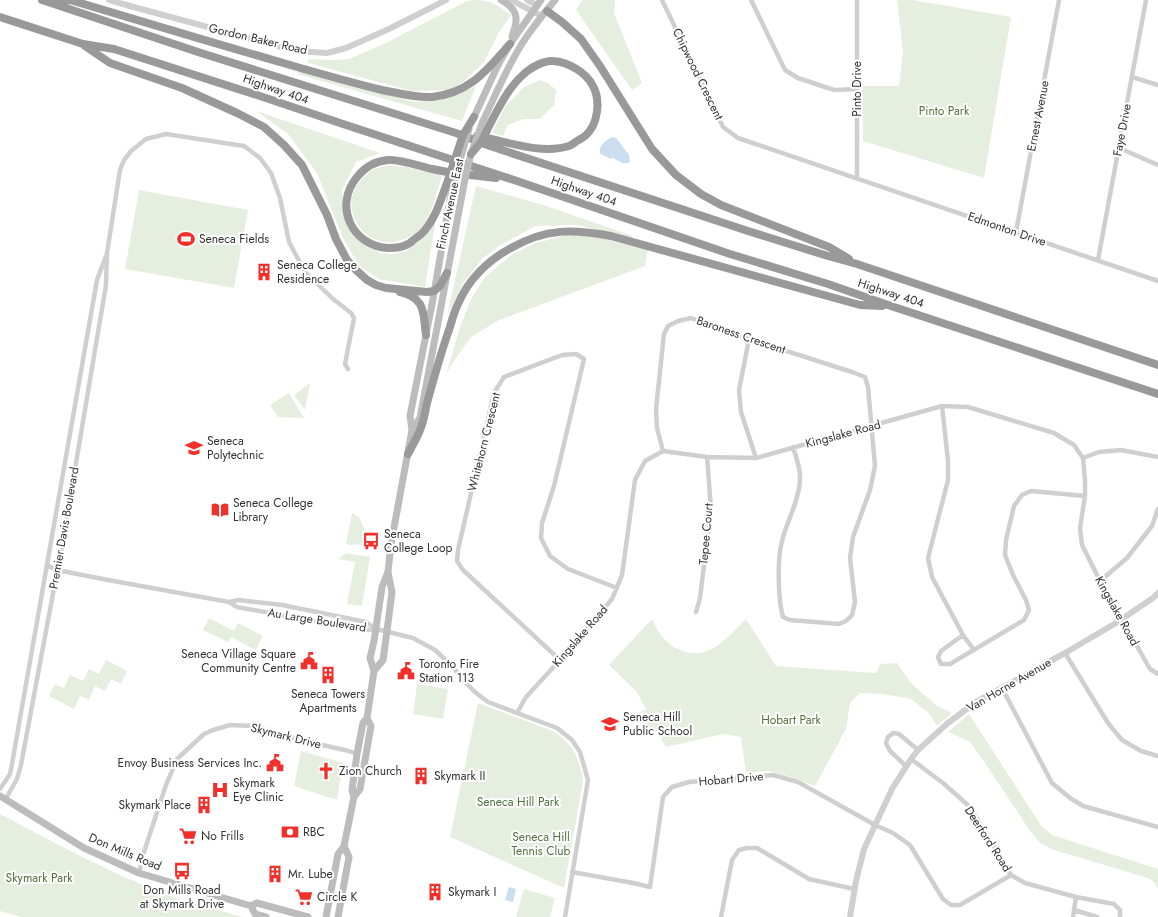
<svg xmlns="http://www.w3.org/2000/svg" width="1158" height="917" font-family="Jost,sans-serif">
  <rect width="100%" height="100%" fill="#fff"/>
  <path fill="#e6efdf" d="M474 0C492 0 496 5 511 15L498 34 484 62 463 82 450 90 412 91 308 63V59L333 60 349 59 386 43 467 1Z
    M582 0H615L614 13 642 83 632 90 576 10Z
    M897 0H913L1011 17 984 178 863 141 862 86H899L903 52Z
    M299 71 415 102 439 100 457 95 476 86 462 121 297 74Z
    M540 80 548 83 556 90 554 105 540 119H523L508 125 503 136 492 133 505 107 524 87Z
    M256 111 380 153 356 162 342 190 343 215 348 228 357 239 367 247 380 253 393 254 406 251 426 236 436 218 425 287 379 279 359 266 343 238 317 173 288 134Z
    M390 166 406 167 442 176C436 193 433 213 422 227 417 234 406 239 398 241 362 250 335 204 363 178 367 174 372 169 378 168 381 166 386 166 390 166Z
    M476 186 543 205 633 236 632 238 576 225 535 226 499 246 482 259 463 283 447 316Z
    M139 190 248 210 234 288 125 269Z
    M563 236H591L648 249 645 266 499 320 471 337 451 365 446 375 460 327 471 299 485 277 514 253 536 243Z
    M310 383 305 410 294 395Z
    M289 393 304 418 278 417 270 405Z
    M352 513 359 517 364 529 368 544 350 545 346 544Z
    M346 553 370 557 362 606 347 604 355 562 338 559Z
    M209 618 234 631 238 623 263 636 256 650 231 637 228 642 203 630Z
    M652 619C655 624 657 631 661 635 677 655 700 660 721 643 730 636 737 627 746 619L776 666 876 673 880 664 897 663 911 683 937 706 952 713 937 726 929 713 911 699 883 694 860 693 850 703 846 729 815 786 788 776 768 771 746 773 741 737 723 734 666 747 657 731 650 735 638 713 646 709 637 692 609 665Z
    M106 660 127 671 121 684 111 679 105 691 95 686 89 700 80 696 74 709 49 696 55 684 64 688 70 675 83 681 89 669 99 674Z
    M417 684 448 689 443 719 413 714Z
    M478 703 553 731C573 743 580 759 583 781L564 888 450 837Z
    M969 714 1042 827 1052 835 1158 869V889C1157 884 1152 880 1148 878L1054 850 1040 843 1030 831 985 763 970 742 948 732Z
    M301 751 343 763 337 800 294 786Z
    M0 814C55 843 112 874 170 896 194 905 219 910 243 917H21L0 911Z
    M524 889 555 898 550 917H516Z"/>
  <path fill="#cbdeef" d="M612 137 616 138 629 155 630 162C624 165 621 162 615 159 611 157 614 159 609 158 605 156 604 155 600 154 598 146 606 140 612 137Z
    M509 887 516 889 513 902 505 900Z"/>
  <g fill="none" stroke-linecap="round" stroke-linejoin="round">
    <path stroke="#cfcfcf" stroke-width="4.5" d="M662 0 723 127 738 138 1158 281
      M751 0 785 70 798 78 834 90 857 89
      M1132 77 1158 85
      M1119 148 1158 165
      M857 178V0
      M1016 232 1059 0
      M1098 260 1146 0
      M749 339 739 390 741 412 756 458
      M942 406 948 461V480L928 558 932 577 963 635 974 650
      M663 451 657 428 656 409 664 334 668 326 678 321 691 318 749 339 852 372 865 377 868 387 875 466 870 490 853 537 850 558 855 602 852 615 846 621 839 624 790 620 783 617C778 600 777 559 782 541 787 521 799 501 800 480 801 469 796 457 793 447
      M1083 458 1099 452 1121 450 1158 457
      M48 566 57 570 108 580 229 602 237 607 353 628 366 630 376 629 413 638 435 650 453 667 466 683 476 693 488 702 557 728 572 740 580 752 588 780 565 917
      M1100 581 1127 558 1152 526 1158 509
      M229 602 238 600 282 605 366 622 376 629
      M696 612 700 598 711 509 707 457
      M963 635 941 651 938 657 941 664H950L1024 620 1029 610 1026 600 1013 575 1005 555 1006 540 1014 506 1022 495 1031 491 1085 496
      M1065 653 1108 723 1122 740 1141 751 1158 756
      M560 660 463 570 457 561 458 550 494 393 504 377 562 355 576 354 584 359 554 486 542 523 541 538 550 556 568 569 617 588
      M1002 688 1052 783 1070 798 1083 806 1158 827
      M517 713 526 697 560 660 612 599 622 575 635 480 645 461 663 451 707 457 756 458 942 406 968 407 1054 433 1074 445 1083 458 1085 480V496L1080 528 1082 545 1100 581 1150 669 1158 674
      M911 759 943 783 970 807 1011 875 1025 883 1076 897 1114 904 1120 910V917
      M906 766 890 751 886 743 888 737 893 733 899 734 918 750
      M0 789 10 774 12 764 97 280 106 256
      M5 800 17 779 21 765 63 540 106 285 107 253 120 170 124 160 131 151 146 139 166 134 244 146 260 158 271 173 280 198 289 242 305 272 332 298 351 313 354 318 345 364 348 369
      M572 872 633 883 650 887 663 797 672 787 689 782 773 775 798 782 875 825 893 833 910 845 943 899 951 905H960L1011 875
      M139 873 143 855 166 785 177 759 204 734 213 730 230 725 253 726 300 740 349 751 357 754
      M1074 910 1097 917
      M721 917 732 860 739 850 747 848H757L809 879 854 889
      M1073 917 1076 897"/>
    <path stroke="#cfcfcf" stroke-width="6" d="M109 0 130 6 296 51 327 53 346 48 389 29 446 0
      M511 0 542 16
      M527 0 537 5
      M850 917 856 881 864 849 892 789 911 759 918 750 948 723 976 702 1065 653 1116 623 1153 598 1158 593"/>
    <path stroke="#bcbcbc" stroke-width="7" d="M501 0C518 9 519 19 512 36
      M474 117 497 67 510 44 541 0
      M483 121C495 96 506 70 520 47 530 30 543 15 555 0
      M412 430 420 418 465 179
      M374 671 383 660 387 631 392 592 388 572
      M0 796 84 848 139 873 251 906 255 914 266 917
      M354 797 352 790 357 754 363 723 367 718
      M251 906 257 903 308 917
      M326 917 338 854 344 846 354 797 360 789 371 726 367 718 374 671 370 658 374 641 382 587 388 572 391 544 412 430 410 416 433 299 452 188
      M338 917 349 857 344 846"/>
    <path stroke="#999" stroke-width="8" d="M42 0 201 53 456 133 490 146 748 231 828 256 857 264 1158 365
      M51 1 70 0C146 23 221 45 297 67 325 75 353 83 382 90 398 93 415 98 432 97 470 93 487 70 510 44
      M547 11 562 22 581 39 600 66 652 149 676 175 701 194 721 205 829 247 849 259
      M0 17 83 44 114 49 260 96 343 124 517 181 730 254 828 284 891 306 1158 394
      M85 46 110 63 182 88 237 113 264 127 284 145 302 165 327 215 336 239 347 260 356 270 367 280 376 285 386 288 427 292 434 291 440 286 447 273
      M477 136C505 141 541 155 569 146 572 145 574 143 577 141 579 140 582 138 585 136 598 125 601 101 593 86 586 72 568 62 553 61 545 60 532 67 526 72 508 87 498 109 487 130
      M446 186C440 201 436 217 425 230 423 233 419 236 416 238 413 240 410 244 406 245 401 248 394 248 388 248 352 246 333 206 357 177 365 167 375 161 388 160 401 159 419 166 432 169 453 174 475 175 496 178
      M400 292C426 298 423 313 426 335
      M408 454C412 446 417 438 420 430 424 421 425 412 427 403 434 378 441 352 450 327 452 320 454 312 458 304 468 280 488 260 511 248 546 228 573 229 611 236L860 305 882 306"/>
    <path stroke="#bcbcbc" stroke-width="7" d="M465 179 471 154 483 121
      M452 188 469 129"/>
    <path stroke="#999" stroke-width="8" d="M471 154 482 141 487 130
      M446 186 463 135 474 117"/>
  </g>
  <defs>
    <g id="stadium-bare" transform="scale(1.38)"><path d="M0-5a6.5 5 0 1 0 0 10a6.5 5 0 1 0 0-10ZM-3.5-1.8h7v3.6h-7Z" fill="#f12f2b" stroke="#fff" stroke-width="2.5" paint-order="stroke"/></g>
    <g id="building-bare" transform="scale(1.38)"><path d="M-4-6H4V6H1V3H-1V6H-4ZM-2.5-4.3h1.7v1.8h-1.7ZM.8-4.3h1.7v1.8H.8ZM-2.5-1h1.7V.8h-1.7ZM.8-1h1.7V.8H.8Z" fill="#f12f2b" stroke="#fff" stroke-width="2.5" paint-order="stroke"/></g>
    <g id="university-bare" transform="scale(1.38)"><path d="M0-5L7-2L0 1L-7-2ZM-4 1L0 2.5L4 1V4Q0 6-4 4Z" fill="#f12f2b" stroke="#fff" stroke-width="2.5" paint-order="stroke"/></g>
    <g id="library-bare" transform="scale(1.38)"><path d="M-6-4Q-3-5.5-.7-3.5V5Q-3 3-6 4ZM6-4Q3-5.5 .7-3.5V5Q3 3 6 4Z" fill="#f12f2b" stroke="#fff" stroke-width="2.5" paint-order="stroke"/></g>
    <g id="bus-bare" transform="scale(1.38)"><path d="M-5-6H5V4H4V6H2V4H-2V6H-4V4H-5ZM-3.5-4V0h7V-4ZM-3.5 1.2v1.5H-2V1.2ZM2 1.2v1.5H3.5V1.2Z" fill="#f12f2b" stroke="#fff" stroke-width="2.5" paint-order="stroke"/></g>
    <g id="civic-bare" transform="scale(1.38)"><path d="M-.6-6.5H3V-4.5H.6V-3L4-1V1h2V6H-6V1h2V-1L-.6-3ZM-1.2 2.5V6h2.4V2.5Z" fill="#f12f2b" stroke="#fff" stroke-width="2.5" paint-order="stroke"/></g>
    <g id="school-bare" transform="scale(1.38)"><path d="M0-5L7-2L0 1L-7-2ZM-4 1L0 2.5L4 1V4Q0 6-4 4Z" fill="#f12f2b" stroke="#fff" stroke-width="2.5" paint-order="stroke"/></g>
    <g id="church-bare" transform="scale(1.38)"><path d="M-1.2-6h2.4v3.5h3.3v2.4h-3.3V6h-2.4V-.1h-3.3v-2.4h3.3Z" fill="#f12f2b" stroke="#fff" stroke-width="2.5" paint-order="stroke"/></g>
    <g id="hospital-bare" transform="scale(1.38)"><path d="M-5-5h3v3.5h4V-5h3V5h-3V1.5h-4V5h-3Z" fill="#f12f2b" stroke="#fff" stroke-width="2.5" paint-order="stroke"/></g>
    <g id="bank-bare" transform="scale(1.38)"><path d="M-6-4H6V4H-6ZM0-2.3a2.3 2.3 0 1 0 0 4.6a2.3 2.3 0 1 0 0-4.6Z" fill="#f12f2b" stroke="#fff" stroke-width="2.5" paint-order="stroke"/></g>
    <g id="supermarket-bare" transform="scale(1.38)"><path d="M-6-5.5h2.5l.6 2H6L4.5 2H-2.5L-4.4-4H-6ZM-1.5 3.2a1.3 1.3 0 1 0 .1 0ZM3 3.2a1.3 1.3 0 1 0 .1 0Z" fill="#f12f2b" stroke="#fff" stroke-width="2.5" paint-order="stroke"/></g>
  </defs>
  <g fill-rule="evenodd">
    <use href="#stadium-bare" x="186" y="239"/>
    <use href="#building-bare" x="264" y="272"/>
    <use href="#university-bare" x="194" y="448"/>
    <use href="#library-bare" x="220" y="510"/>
    <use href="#bus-bare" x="371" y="541"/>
    <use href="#civic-bare" x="309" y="661"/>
    <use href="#civic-bare" x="406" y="671"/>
    <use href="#building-bare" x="328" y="675"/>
    <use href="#school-bare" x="610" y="724"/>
    <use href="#civic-bare" x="275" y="763"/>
    <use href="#church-bare" x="326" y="771"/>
    <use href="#building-bare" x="421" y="776"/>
    <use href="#hospital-bare" x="220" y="790"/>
    <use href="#building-bare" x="204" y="805"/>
    <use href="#bank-bare" x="290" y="832"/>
    <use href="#supermarket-bare" x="188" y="836"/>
    <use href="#bus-bare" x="182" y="871"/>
    <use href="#building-bare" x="275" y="874"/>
    <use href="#building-bare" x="435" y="892"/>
    <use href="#supermarket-bare" x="304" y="897"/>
  </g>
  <g text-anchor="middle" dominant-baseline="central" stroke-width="4" stroke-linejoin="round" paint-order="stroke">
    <g font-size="12" fill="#323232" stroke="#fff">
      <text transform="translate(258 39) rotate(13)">Gordon Baker Road</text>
      <text transform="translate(698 74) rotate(64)">Chipwood Crescent</text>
      <text transform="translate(276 89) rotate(19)">Highway 404</text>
      <text transform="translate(857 89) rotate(-90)">Pinto Drive</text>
      <text transform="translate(1038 116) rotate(-79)">Ernest Avenue</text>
      <text transform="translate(1122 130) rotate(-79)">Faye Drive</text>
      <text transform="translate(584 191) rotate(19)">Highway 404</text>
      <text transform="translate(450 204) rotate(-78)">Finch Avenue East</text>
      <text transform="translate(1007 229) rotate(19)">Edmonton Drive</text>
      <text transform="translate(891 293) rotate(18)">Highway 404</text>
      <text transform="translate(741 335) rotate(19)">Baroness Crescent</text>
      <text transform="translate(843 434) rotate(-15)">Kingslake Road</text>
      <text transform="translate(484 442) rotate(-76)">Whitehorn Crescent</text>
      <text transform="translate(64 528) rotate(-80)">Premier Davis Boulevard</text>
      <text transform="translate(706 534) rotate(-85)">Tepee Court</text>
      <text transform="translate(1117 611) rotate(61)">Kingslake Road</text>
      <text transform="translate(317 620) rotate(9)">Au Large Boulevard</text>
      <text transform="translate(580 636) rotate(-49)">Kingslake Road</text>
      <text transform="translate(1009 685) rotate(-30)">Van Horne Avenue</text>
      <text transform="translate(286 736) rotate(14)">Skymark Drive</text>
      <text transform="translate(731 779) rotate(-5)">Hobart Drive</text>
      <text transform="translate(988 839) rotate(57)">Deerford Road</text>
      <text transform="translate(125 852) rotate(23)">Don Mills Road</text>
    </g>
    <g font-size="12" fill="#4f713b" stroke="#fff">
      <text x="944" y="111">Pinto Park</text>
      <text x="791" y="720">Hobart Park</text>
      <text x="518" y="802">Seneca Hill Park</text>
      <text x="541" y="837">Seneca Hill<tspan x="541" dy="14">Tennis Club</tspan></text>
      <text x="39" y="878">Skymark Park</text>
    </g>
    <g font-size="12" fill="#323232" stroke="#fff" text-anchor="start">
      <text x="199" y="239">Seneca Fields</text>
      <text x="277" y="265">Seneca College<tspan x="277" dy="14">Residence</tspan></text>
      <text x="207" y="441">Seneca<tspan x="207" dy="14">Polytechnic</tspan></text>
      <text x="233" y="503">Seneca College<tspan x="233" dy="14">Library</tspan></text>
      <text x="384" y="534">Seneca<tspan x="384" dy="14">College Loop</tspan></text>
      <text x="296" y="654" text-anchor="end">Seneca Village Square<tspan x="296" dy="14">Community Centre</tspan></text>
      <text x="419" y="664">Toronto Fire<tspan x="419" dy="14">Station 113</tspan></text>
      <text x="328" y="694" text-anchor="middle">Seneca Towers<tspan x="328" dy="14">Apartments</tspan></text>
      <text x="623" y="717">Seneca Hill<tspan x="623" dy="14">Public School</tspan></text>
      <text x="262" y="763" text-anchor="end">Envoy Business Services Inc.</text>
      <text x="339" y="771">Zion Church</text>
      <text x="434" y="776">Skymark II</text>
      <text x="233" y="783">Skymark<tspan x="233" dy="14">Eye Clinic</tspan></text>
      <text x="191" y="805" text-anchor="end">Skymark Place</text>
      <text x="303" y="832">RBC</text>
      <text x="201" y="836">No Frills</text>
      <text x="288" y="874">Mr. Lube</text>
      <text x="182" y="890" text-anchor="middle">Don Mills Road<tspan x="182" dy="14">at Skymark Drive</tspan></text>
      <text x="448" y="892">Skymark I</text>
      <text x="317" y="897">Circle K</text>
    </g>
  </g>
</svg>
